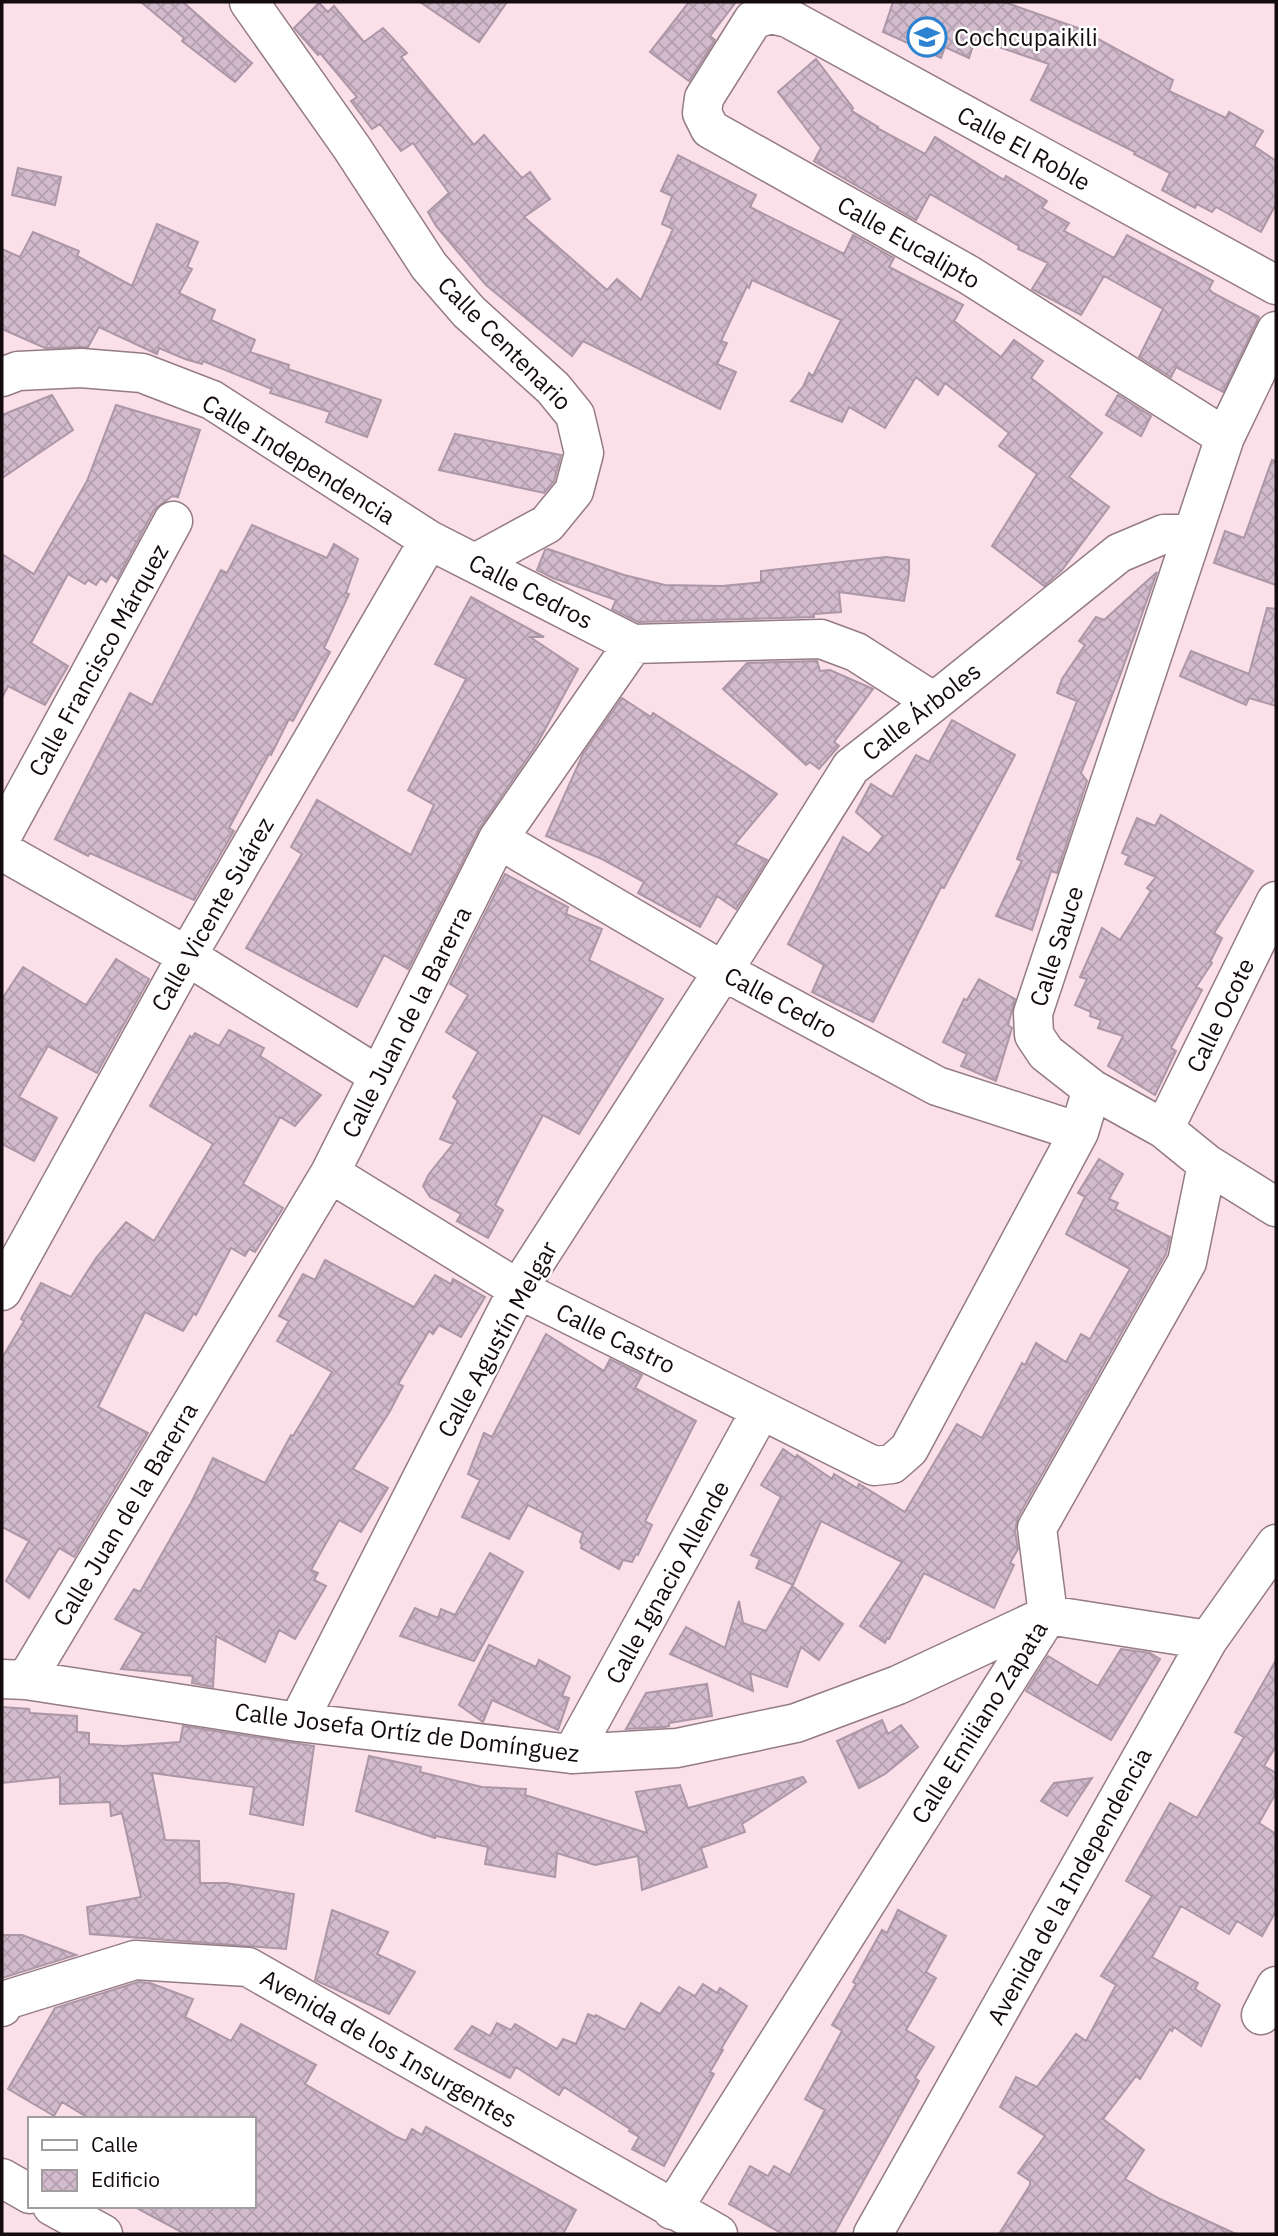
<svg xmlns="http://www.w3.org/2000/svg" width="1278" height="2236" font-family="'IBM Plex Sans',sans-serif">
  <defs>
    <pattern id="building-cross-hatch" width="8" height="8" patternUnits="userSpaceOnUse" patternTransform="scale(1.75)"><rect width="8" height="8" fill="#d1bbcc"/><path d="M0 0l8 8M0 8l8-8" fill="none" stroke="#b39fae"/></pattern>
  </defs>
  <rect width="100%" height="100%" fill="#fbdfe9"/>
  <path fill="url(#building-cross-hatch)" stroke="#ac97a7" stroke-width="2" d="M141 2H183L252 63 235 82 182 41 184 38Z
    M420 2H507L479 42Z
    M689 2H736L710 36 715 40 689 81 650 52Z
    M893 2H1004L1078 28 1173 80 1169 91 1226 118 1229 112 1263 131 1254 146 1276 161V204L1261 232 1216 207 1212 212 1197 204 1195 208 1162 190 1170 173 1134 154 1135 152 1031 100 1049 64 975 39 969 58 945 47 941 58 883 32Z
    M319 3 328 12 334 6 364 42 383 28 407 53 401 57 474 145 484 135 522 178 530 172 550 199 524 217 607 290 617 279 641 300 673 229 662 224 672 196 661 191 678 155 756 195 750 207 844 254 853 235 894 258 889 267 963 305 954 321 1001 357 1014 340 1043 361 1031 378 1102 433 1069 477 1109 507 1062 570 1044 586 992 546 1037 474 999 446 1009 433 945 383 938 395 916 377 885 428 849 407 842 422 791 401 803 387 809 373 813 376 841 320 752 280 749 288 747 286 721 341 727 343 717 364 736 372 720 409 583 341 572 356 486 285 436 226 428 212 449 193 413 143 401 151 380 124 372 129 351 101 357 97 320 53 318 55 294 28Z
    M816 59 853 108 852 111 878 127 877 128 925 154 935 137 1004 180 1006 176 1047 201 1042 208 1069 223 1064 231 1114 258 1127 235 1213 281 1209 289 1213 293 1259 317 1223 392 1176 367 1171 377 1139 357 1163 309 1104 276 1081 315 1032 289 1048 263 1018 249 1019 246 930 194 916 220 814 161 821 148 778 92Z
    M18 168 61 177 55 205 12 195Z
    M157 224 198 242 187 267 192 269 179 293 215 310 211 320 255 340 250 352 289 365 288 369 381 400 367 437 326 422 330 412 270 393 272 389 203 361 202 364 185 359 159 348 157 354 99 327 88 347 45 348 2 329V249L20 257 33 232 79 251 77 256 132 286Z
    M52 395 73 430 2 478V415Z
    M1118 395 1151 416 1141 436 1106 415Z
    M116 405 200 430 178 497 172 496 154 510 117 579 111 574 106 582 101 578 96 585 88 580 85 584 68 574 31 643 68 666 45 705 8 686 2 698V554L34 574 87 481Z
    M455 434 561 455 554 481 544 493 439 470Z
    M1272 460 1276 461V585L1214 563 1225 531 1244 538Z
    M252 525 327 558 334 544 358 559 346 593 349 594 324 648 330 652 293 721 289 719 271 755 269 754 229 828 234 831 194 900 90 853 88 856 55 839 130 693 152 705 221 570 227 573Z
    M548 549 624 575 665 585 722 586 765 582H761V571L886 557 909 560V573L904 601 839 592 841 612 814 614V617L638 622 612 609 616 600 553 578 537 570 545 550Z
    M1157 572 1121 673 1081 773 1087 781 1057 873 1051 871 1032 930 996 916 1022 861 1017 859 1077 701 1057 693 1062 679 1085 645 1079 641 1096 617 1104 620Z
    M471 597 544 637H530L578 669 537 744 479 829 408 969 384 955 357 1007 246 948 302 854 291 847 317 800 411 855 434 805 408 790 466 679 435 664Z
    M1267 608 1276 609V706L1249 698 1246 705 1180 676 1191 651 1249 674Z
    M817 661 820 671 830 670 873 689 834 742 839 746 819 769 810 762 806 765 723 689 747 663Z
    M622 698 651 717 653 713 777 794 735 844 767 860 736 909 717 896 700 927 638 893 644 882 602 859 546 836 583 754Z
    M952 720 1015 755 944 888 941 887 873 1022 812 992 824 965 788 944 843 837 869 854 883 836 856 812 871 784 892 797 916 755 929 762Z
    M1161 815 1253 871 1214 933 1222 938 1210 962 1212 963 1196 987 1202 990 1171 1048 1176 1051 1155 1095 1108 1066 1123 1036 1098 1028 1101 1020 1090 1016 1091 1012 1075 1005 1087 979 1080 977 1102 928 1120 940 1151 891 1147 888 1156 877 1125 864 1129 856 1122 853 1137 818 1155 826Z
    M505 874 568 907 566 914 602 929 589 960 663 999 579 1134 543 1115 495 1205 503 1210 488 1238 457 1221 461 1214 430 1197 423 1186 429 1174 453 1144 440 1139 458 1101 453 1097 478 1052 446 1032 468 995 450 984Z
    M116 959 149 979 97 1073 48 1046 19 1097 57 1118 34 1161 2 1144V999L23 967 86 1005Z
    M979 979 1015 999 1008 1025 1012 1028 996 1081 961 1066 967 1054 943 1042 964 999 967 1000Z
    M229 1030 264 1048 260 1056 321 1095 295 1126 280 1117 243 1184 283 1208 255 1252 249 1249 245 1256 231 1248 196 1315 194 1313 183 1331 145 1312 98 1407 148 1433 74 1557 59 1548 29 1598 6 1581 29 1541 2 1527V1358L24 1321 21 1319 41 1283 71 1297 96 1258 126 1222 154 1241 213 1144 150 1106 190 1036 192 1038 195 1033 219 1046Z
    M1099 1159 1123 1174 1109 1199 1118 1203 1115 1209 1170 1237 1166 1254 1018 1517 1015 1531 1018 1549 1010 1563 1014 1565 994 1608 924 1573 889 1639 887 1638 885 1643 860 1626 902 1562 821 1521 793 1585 756 1568 760 1559 751 1555 781 1497 761 1485 783 1449 796 1458 797 1455 832 1479 834 1474 857 1488 859 1484 905 1512 957 1424 982 1438 1022 1363 1025 1365 1036 1343 1066 1362 1081 1334 1090 1339 1130 1269 1066 1234 1085 1197 1078 1193Z
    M325 1260 414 1307 435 1275 451 1284 453 1279 485 1297 461 1337 439 1325 433 1334 429 1331 398 1384 403 1386 390 1411 353 1469 388 1488 361 1532 339 1520 311 1570 318 1573 314 1580 326 1586 295 1639 279 1630 265 1662 216 1636 213 1687 192 1683 193 1676 121 1669 143 1633 115 1619 134 1589 140 1592 191 1503 213 1458 265 1483 291 1435 293 1436 332 1372 277 1341 289 1321 279 1316 303 1274 315 1280Z
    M546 1334 604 1371 610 1359 642 1375 635 1388 696 1421 645 1521 652 1525 638 1555 636 1554 632 1562 623 1560 619 1569 581 1548 582 1544 580 1542 583 1533 528 1505 509 1539 462 1517 480 1480 468 1474 484 1433 492 1437Z
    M490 1553 523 1572 474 1661 400 1636 415 1608 438 1618 441 1609 455 1615Z
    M792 1586 843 1624 819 1660 801 1647 787 1687 750 1673 753 1691 670 1654 686 1627 725 1648 739 1601 743 1623 766 1631Z
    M489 1645 536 1667 539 1660 570 1677 562 1696 569 1698 558 1730 492 1700 483 1722 459 1705Z
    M1121 1649 1150 1653 1160 1659 1111 1740 1026 1691 1048 1656 1098 1686Z
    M1276 1660V1746L1264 1766 1276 1773V1793L1259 1823 1276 1834V1911L1262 1936 1237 1921 1229 1934 1181 1906 1152 1957 1198 1983 1195 1989 1220 2005 1201 2046 1174 2027 1172 2031 1170 2029 1140 2079 1136 2076 1103 2119 1144 2150 1125 2179 1160 2199 1236 2234H999L1030 2185V2181L1018 2173 1045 2136 1000 2107 1016 2077 1037 2087 1076 2034 1086 2041 1116 1985 1101 1976 1152 1896 1126 1881 1170 1803 1197 1818 1244 1737 1235 1732Z
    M707 1684 712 1716 669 1723V1726L665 1727 626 1729 646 1693Z
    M2 1707 29 1709 30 1713 77 1716V1732L89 1733V1744L124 1746 180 1742 183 1726 314 1746 303 1825 250 1814 254 1787 152 1773 165 1840 199 1841 200 1883H226L294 1894 286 1949 90 1934 87 1907 141 1897 122 1813 111 1816 110 1802 60 1804V1777L2 1783Z
    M882 1720 888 1734 901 1725 918 1747 885 1774 859 1788 837 1741Z
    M369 1756 421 1767 420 1772 482 1787 526 1789 525 1795 647 1833 636 1792 680 1785 688 1808 803 1777 806 1782 742 1824 745 1832 701 1848 707 1867 642 1890 638 1856 595 1865 557 1853 555 1877 485 1864 488 1847 436 1836 435 1838 356 1811Z
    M1092 1778 1067 1816 1041 1801 1054 1783Z
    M332 1910 388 1932 377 1954 415 1972 389 2014 315 1980Z
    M898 1910 946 1936 926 1972 936 1978 906 2030 934 2047 915 2078 919 2081 834 2234H783L729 2204 750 2166 768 2176 774 2166 790 2175 825 2110 805 2099 842 2031 832 2025 856 1984 853 1982 882 1930 887 1933Z
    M2 1935H22L76 1955 2 1978Z
    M138 1982 150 1983 193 1999 185 2017 231 2041 241 2024 316 2065 305 2084 397 2137 406 2141 412 2129 422 2135 426 2127 576 2210 563 2234H185L133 2206H254V2119H90L62 2102 54 2116 8 2089 55 2008Z
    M703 1984 717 1993 720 1988 747 2006 721 2049 723 2050 710 2072 714 2074 664 2166 632 2149 639 2137 629 2131 630 2129 564 2087 559 2095 516 2067 510 2078 455 2049 472 2026 490 2036 497 2023 511 2030 515 2024 557 2049 563 2039 576 2044 588 2014 595 2017 596 2015 625 2030 641 2003 660 2014 679 1987 695 1996Z"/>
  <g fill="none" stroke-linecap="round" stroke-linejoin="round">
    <g stroke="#947b84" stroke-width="41">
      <path id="minor" d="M249 2 352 148 429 266 469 312 553 388 575 415 584 453 574 491 547 524 477 562
        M2 377 18 371 81 368 142 373 212 400 429 540 633 644 821 639 856 652 934 702
        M1225 437 969 275 710 129 702 113 704 98 753 20 770 14 788 18 1276 285
        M2 836 173 521
        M498 839 723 971 937 1086 1079 1132
        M2 851 187 956 379 1076
        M1092 1089 1164 1129 1207 1164 1276 1207
        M1164 1129 1276 901
        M330 1173 518 1289 874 1466 892 1464 909 1449 1079 1132 1092 1089 1046 1053 1034 1035 1033 1013 1225 437 1276 331
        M2 1291 187 956 429 540
        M2 1679 26 1680 298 1722 572 1754 677 1748 796 1723 898 1685 1048 1615 1208 1640
        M26 1680 330 1173 498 839 633 644
        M298 1722 518 1289 723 971 851 767 934 702 1119 553 1164 534H1192
        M572 1754 761 1410
        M2 2007 6 2000 135 1960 248 1967 718 2234
        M1261 2015 1276 1986
        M2 2178 30 2194
        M52 2206 103 2234
        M672 2210 1048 1615 1037 1528 1187 1262 1207 1164
        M873 2234 1208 1640 1276 1544"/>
    </g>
    <use href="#minor" stroke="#fff" stroke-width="38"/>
  </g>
  <defs>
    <g id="school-ring" transform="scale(2.0125)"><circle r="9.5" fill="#fff" stroke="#2d83d1" stroke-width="1.5"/><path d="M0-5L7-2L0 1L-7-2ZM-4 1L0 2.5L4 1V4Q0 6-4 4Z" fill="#2d83d1"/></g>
  </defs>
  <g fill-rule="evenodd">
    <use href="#school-ring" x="927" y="37"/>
  </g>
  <g text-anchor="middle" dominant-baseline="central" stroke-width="5" stroke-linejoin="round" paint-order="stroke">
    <g font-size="24" fill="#140b0f" stroke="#fff" text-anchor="start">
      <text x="954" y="37">Cochcupaikili</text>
    </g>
    <g font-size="24" fill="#140b0f" stroke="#fff">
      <text transform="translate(1024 148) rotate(29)">Calle El Roble</text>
      <text transform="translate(909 242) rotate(30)">Calle Eucalipto</text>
      <text transform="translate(505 343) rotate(45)">Calle Centenario</text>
      <text transform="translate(299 459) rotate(32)">Calle Independencia</text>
      <text transform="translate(531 591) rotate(27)">Calle Cedros</text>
      <text transform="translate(98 660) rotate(-61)">Calle Francisco Márquez</text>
      <text transform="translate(921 711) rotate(-38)">Calle Árboles</text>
      <text transform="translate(212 914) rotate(-60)">Calle Vicente Suárez</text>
      <text transform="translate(1056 946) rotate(-72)">Calle Sauce</text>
      <text transform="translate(781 1002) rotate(28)">Calle Cedro</text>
      <text transform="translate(1220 1015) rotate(-64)">Calle Ocote</text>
      <text transform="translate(406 1022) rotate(-63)">Calle Juan de la Barerra</text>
      <text transform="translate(616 1338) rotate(26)">Calle Castro</text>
      <text transform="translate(497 1339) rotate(-61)">Calle Agustín Melgar</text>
      <text transform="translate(125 1514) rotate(-59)">Calle Juan de la Barerra</text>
      <text transform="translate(667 1582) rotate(-61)">Calle Ignacio Allende</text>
      <text transform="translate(979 1722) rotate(-58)">Calle Emiliano Zapata</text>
      <text transform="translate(407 1732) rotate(7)">Calle Josefa Ortíz de Domínguez</text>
      <text transform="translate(1069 1886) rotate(-61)">Avenida de la Independencia</text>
      <text transform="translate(389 2048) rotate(30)">Avenida de los Insurgentes</text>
    </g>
  </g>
  <rect width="1278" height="2236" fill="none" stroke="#140b0f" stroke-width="7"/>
  <rect x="28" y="2117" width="228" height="91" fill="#ffffff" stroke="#a19d9f" stroke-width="2"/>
  <rect x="42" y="2140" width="35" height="10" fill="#ffffff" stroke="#a19d9f" stroke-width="2"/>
  <text x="91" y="2152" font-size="21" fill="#140b0f">Calle</text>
  <rect x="42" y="2170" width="35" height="21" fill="url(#building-cross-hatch)" stroke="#a19d9f" stroke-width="2"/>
  <text x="91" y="2187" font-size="21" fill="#140b0f">Edificio</text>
</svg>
